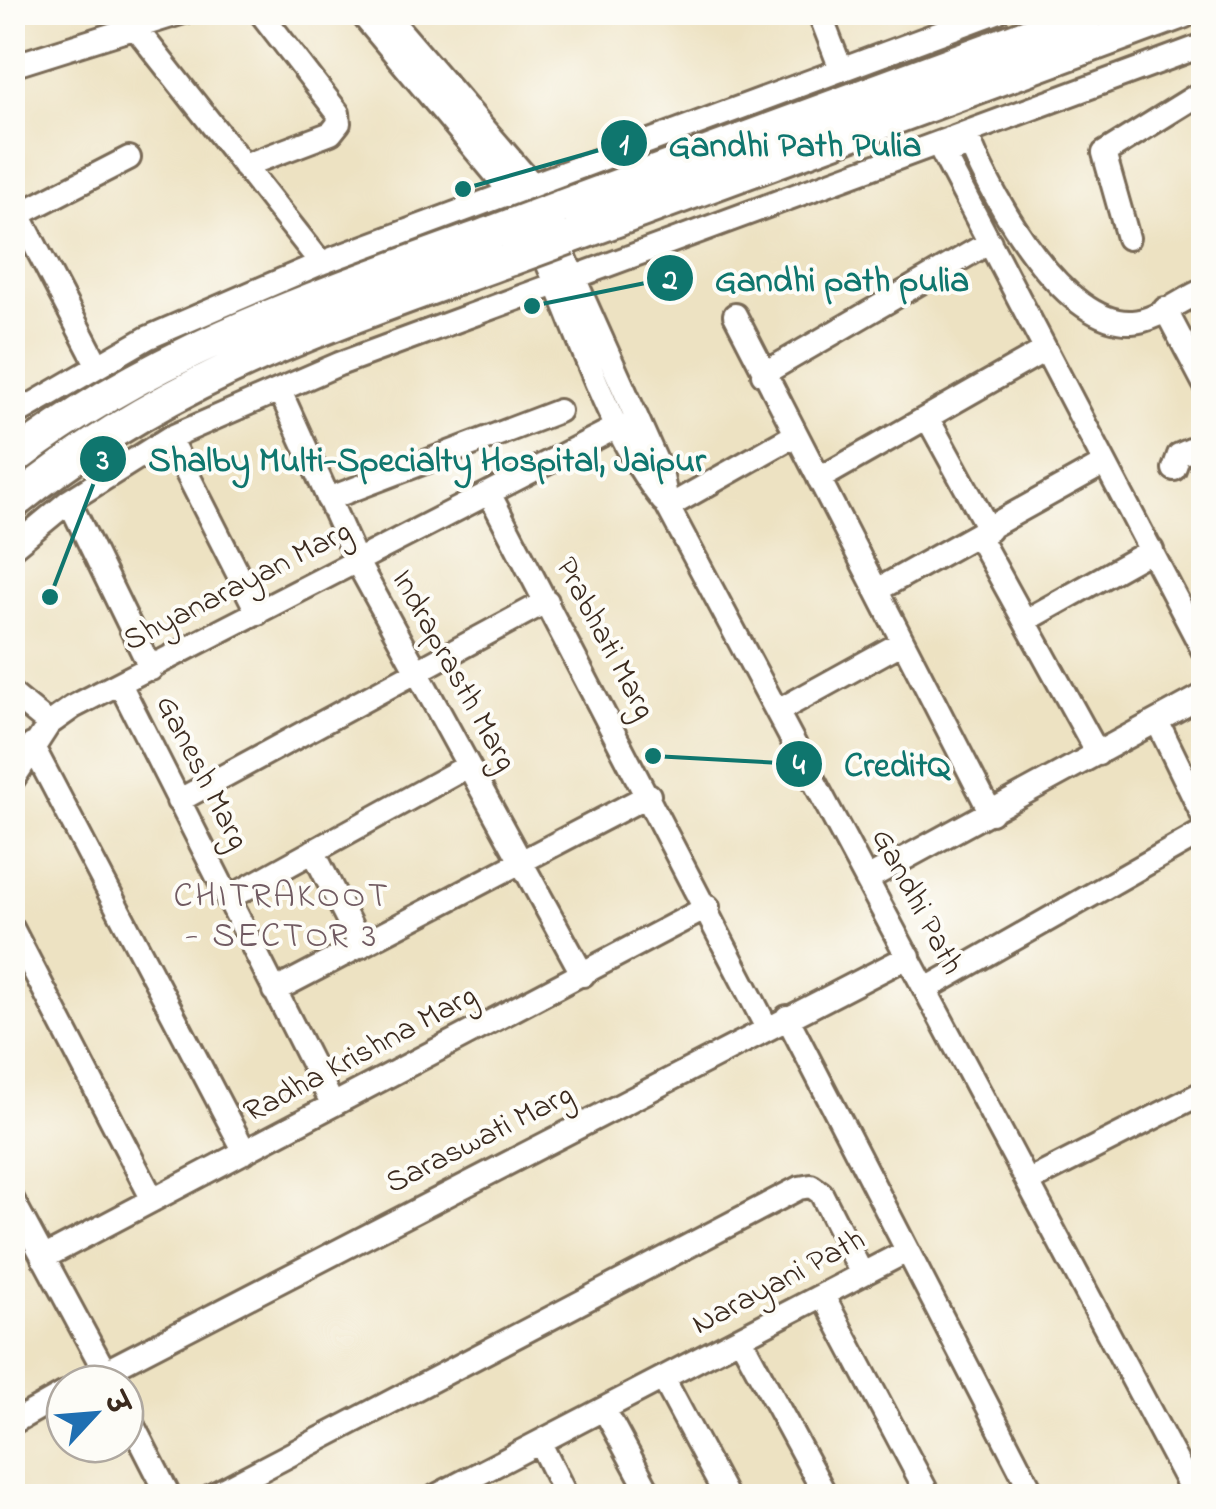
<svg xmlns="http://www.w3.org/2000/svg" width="1216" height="1509" font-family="'Indie Flower','Playpen Sans Deva',sans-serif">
  <rect width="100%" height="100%" fill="#fdfcf7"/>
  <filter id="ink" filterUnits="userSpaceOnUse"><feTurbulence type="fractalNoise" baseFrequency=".01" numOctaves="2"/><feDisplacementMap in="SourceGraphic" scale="20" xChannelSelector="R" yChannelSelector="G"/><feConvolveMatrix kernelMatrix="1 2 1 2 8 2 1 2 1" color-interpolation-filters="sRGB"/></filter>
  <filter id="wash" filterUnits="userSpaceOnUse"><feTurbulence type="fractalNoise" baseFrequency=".0048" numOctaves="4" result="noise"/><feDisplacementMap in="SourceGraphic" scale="40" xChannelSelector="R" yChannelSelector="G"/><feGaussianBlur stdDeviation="2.25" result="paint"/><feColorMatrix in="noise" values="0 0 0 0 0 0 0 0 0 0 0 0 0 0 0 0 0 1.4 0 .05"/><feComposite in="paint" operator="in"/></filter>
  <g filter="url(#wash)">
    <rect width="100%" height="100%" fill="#ede2c2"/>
  </g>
  <g filter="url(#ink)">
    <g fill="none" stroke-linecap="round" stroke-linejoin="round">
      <g stroke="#796a57" stroke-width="28">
        <path id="minor" d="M123 12 321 263
          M360 12 517 200
          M384 12 532 184 661 472 668 507 1195 1496
          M819 12 841 69
          M12 66 184 12
          M938 144 1204 652
          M946 153 971 145C993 199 1064 326 1132 322 1156 321 1182 299 1204 290
          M244 166 331 133 339 123 338 113 260 12
          M12 201 97 364
          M22 213 129 158
          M536 238C577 323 603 426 663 501
          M1128 238 1104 153 1204 91
          M1165 309 1204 383
          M735 315 991 813
          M763 374 990 242
          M280 391 357 562 583 975
          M12 416 147 338 321 263 997 12
          M928 419 989 530
          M169 438 258 613
          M1174 469 1179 455 1204 444
          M819 479 1045 350
          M490 495 767 1028
          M328 499 559 411
          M69 501 151 669
          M668 507 795 435
          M978 536 1098 754
          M12 548 69 501 169 438 339 364 1204 45
          M879 589 1105 463
          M1025 621 1152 550
          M120 684 333 1105
          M12 694 49 724
          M778 711 903 642
          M1157 721 1204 818
          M32 745 245 1152
          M12 781 49 724 73 707 619 426
          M178 801 547 601
          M313 851 361 946
          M867 879 1204 695
          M227 899 468 766
          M12 928 153 1200
          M926 989 1204 831
          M274 991 649 795
          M787 1017 1034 1496
          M1029 1181 1204 1092
          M12 1199 110 1381
          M43 1258 708 907
          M823 1296 929 1496
          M742 1341 826 1496
          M664 1380 726 1496
          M81 1384 909 956
          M604 1409 651 1496
          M125 1410 169 1496
          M12 1423 65 1393
          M540 1443 566 1496
          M12 1492 15 1496
          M211 1496 799 1188 811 1186 821 1193 862 1274
          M436 1496 905 1252"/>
      </g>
      <g stroke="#796a57" stroke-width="38">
        <path id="highway" d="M560 207 1090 12
          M568 238 1182 12
          M12 460C155 349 329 292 496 231
          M12 504C167 377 327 326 511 259"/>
      </g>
      <use href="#minor" stroke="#fff" stroke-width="22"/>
      <use href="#highway" stroke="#fff" stroke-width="32"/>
      <g stroke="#796a57" stroke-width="38" stroke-linecap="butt">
        <path id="highway-bridge" d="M496 231 560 207
          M511 259 568 238"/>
      </g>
      <use href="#highway-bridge" stroke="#fff" stroke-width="32"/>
    </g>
  </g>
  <g text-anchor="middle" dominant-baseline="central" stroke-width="8" stroke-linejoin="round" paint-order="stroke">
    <g font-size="32" fill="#3b2a1e" stroke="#fdfcf7">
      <text transform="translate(238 587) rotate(-27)">Shyanarayan Marg</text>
      <text transform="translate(604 639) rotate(62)">Prabhati Marg</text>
      <text transform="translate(453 671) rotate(61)">Indraprasth Marg</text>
      <text transform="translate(201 773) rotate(63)">Ganesh Marg</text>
      <text transform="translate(916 902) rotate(62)">Gandhi Path</text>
      <text transform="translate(361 1055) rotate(-28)">Radha Krishna Marg</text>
      <text transform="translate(480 1140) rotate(-27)">Saraswati Marg</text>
      <text transform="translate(779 1283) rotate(-28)">Narayani Path</text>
    </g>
    <g font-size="35" letter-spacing="2.5" fill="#715b62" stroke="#fdfcf7">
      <text x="282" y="897">CHITRAKOOT<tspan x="282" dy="40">- SECTOR 3</tspan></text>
    </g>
  </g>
  <path fill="none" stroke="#0f766e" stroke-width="4" d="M463 189L624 143M532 306L670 278M50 597L103 459M653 756L799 764"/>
  <g fill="#0f766e" stroke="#fdfcf7" stroke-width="4">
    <circle cx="463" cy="189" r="10"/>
    <circle cx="532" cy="306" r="10"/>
    <circle cx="50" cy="597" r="10"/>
    <circle cx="653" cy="756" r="10"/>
    <circle cx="624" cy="143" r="25"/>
    <circle cx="670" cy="278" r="25"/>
    <circle cx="103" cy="459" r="25"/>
    <circle cx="799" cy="764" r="25"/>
  </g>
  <g font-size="30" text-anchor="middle" font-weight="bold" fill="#fff">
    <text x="624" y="154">1</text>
    <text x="670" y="289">2</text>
    <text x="103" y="469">3</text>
    <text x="799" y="774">4</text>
  </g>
  <g font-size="35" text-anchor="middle" font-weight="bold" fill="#0f766e" stroke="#fdfcf7" stroke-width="8" stroke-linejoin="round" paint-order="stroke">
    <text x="795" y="156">Gandhi Path Pulia</text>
    <text x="842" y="291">Gandhi path pulia</text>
    <text x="427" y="471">Shalby Multi-Specialty Hospital, Jaipur</text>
    <text x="897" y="776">CreditQ</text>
  </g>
  <rect width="1216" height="1509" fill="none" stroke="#fdfcf7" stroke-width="50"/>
  <g transform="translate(95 1414) rotate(64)"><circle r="48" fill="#fdfcf7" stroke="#afa8a0" stroke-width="2.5"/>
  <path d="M0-8L18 38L0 25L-18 38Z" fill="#1f6fb2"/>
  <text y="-15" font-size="28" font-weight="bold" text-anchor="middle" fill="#3b2a1e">उ</text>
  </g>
</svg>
